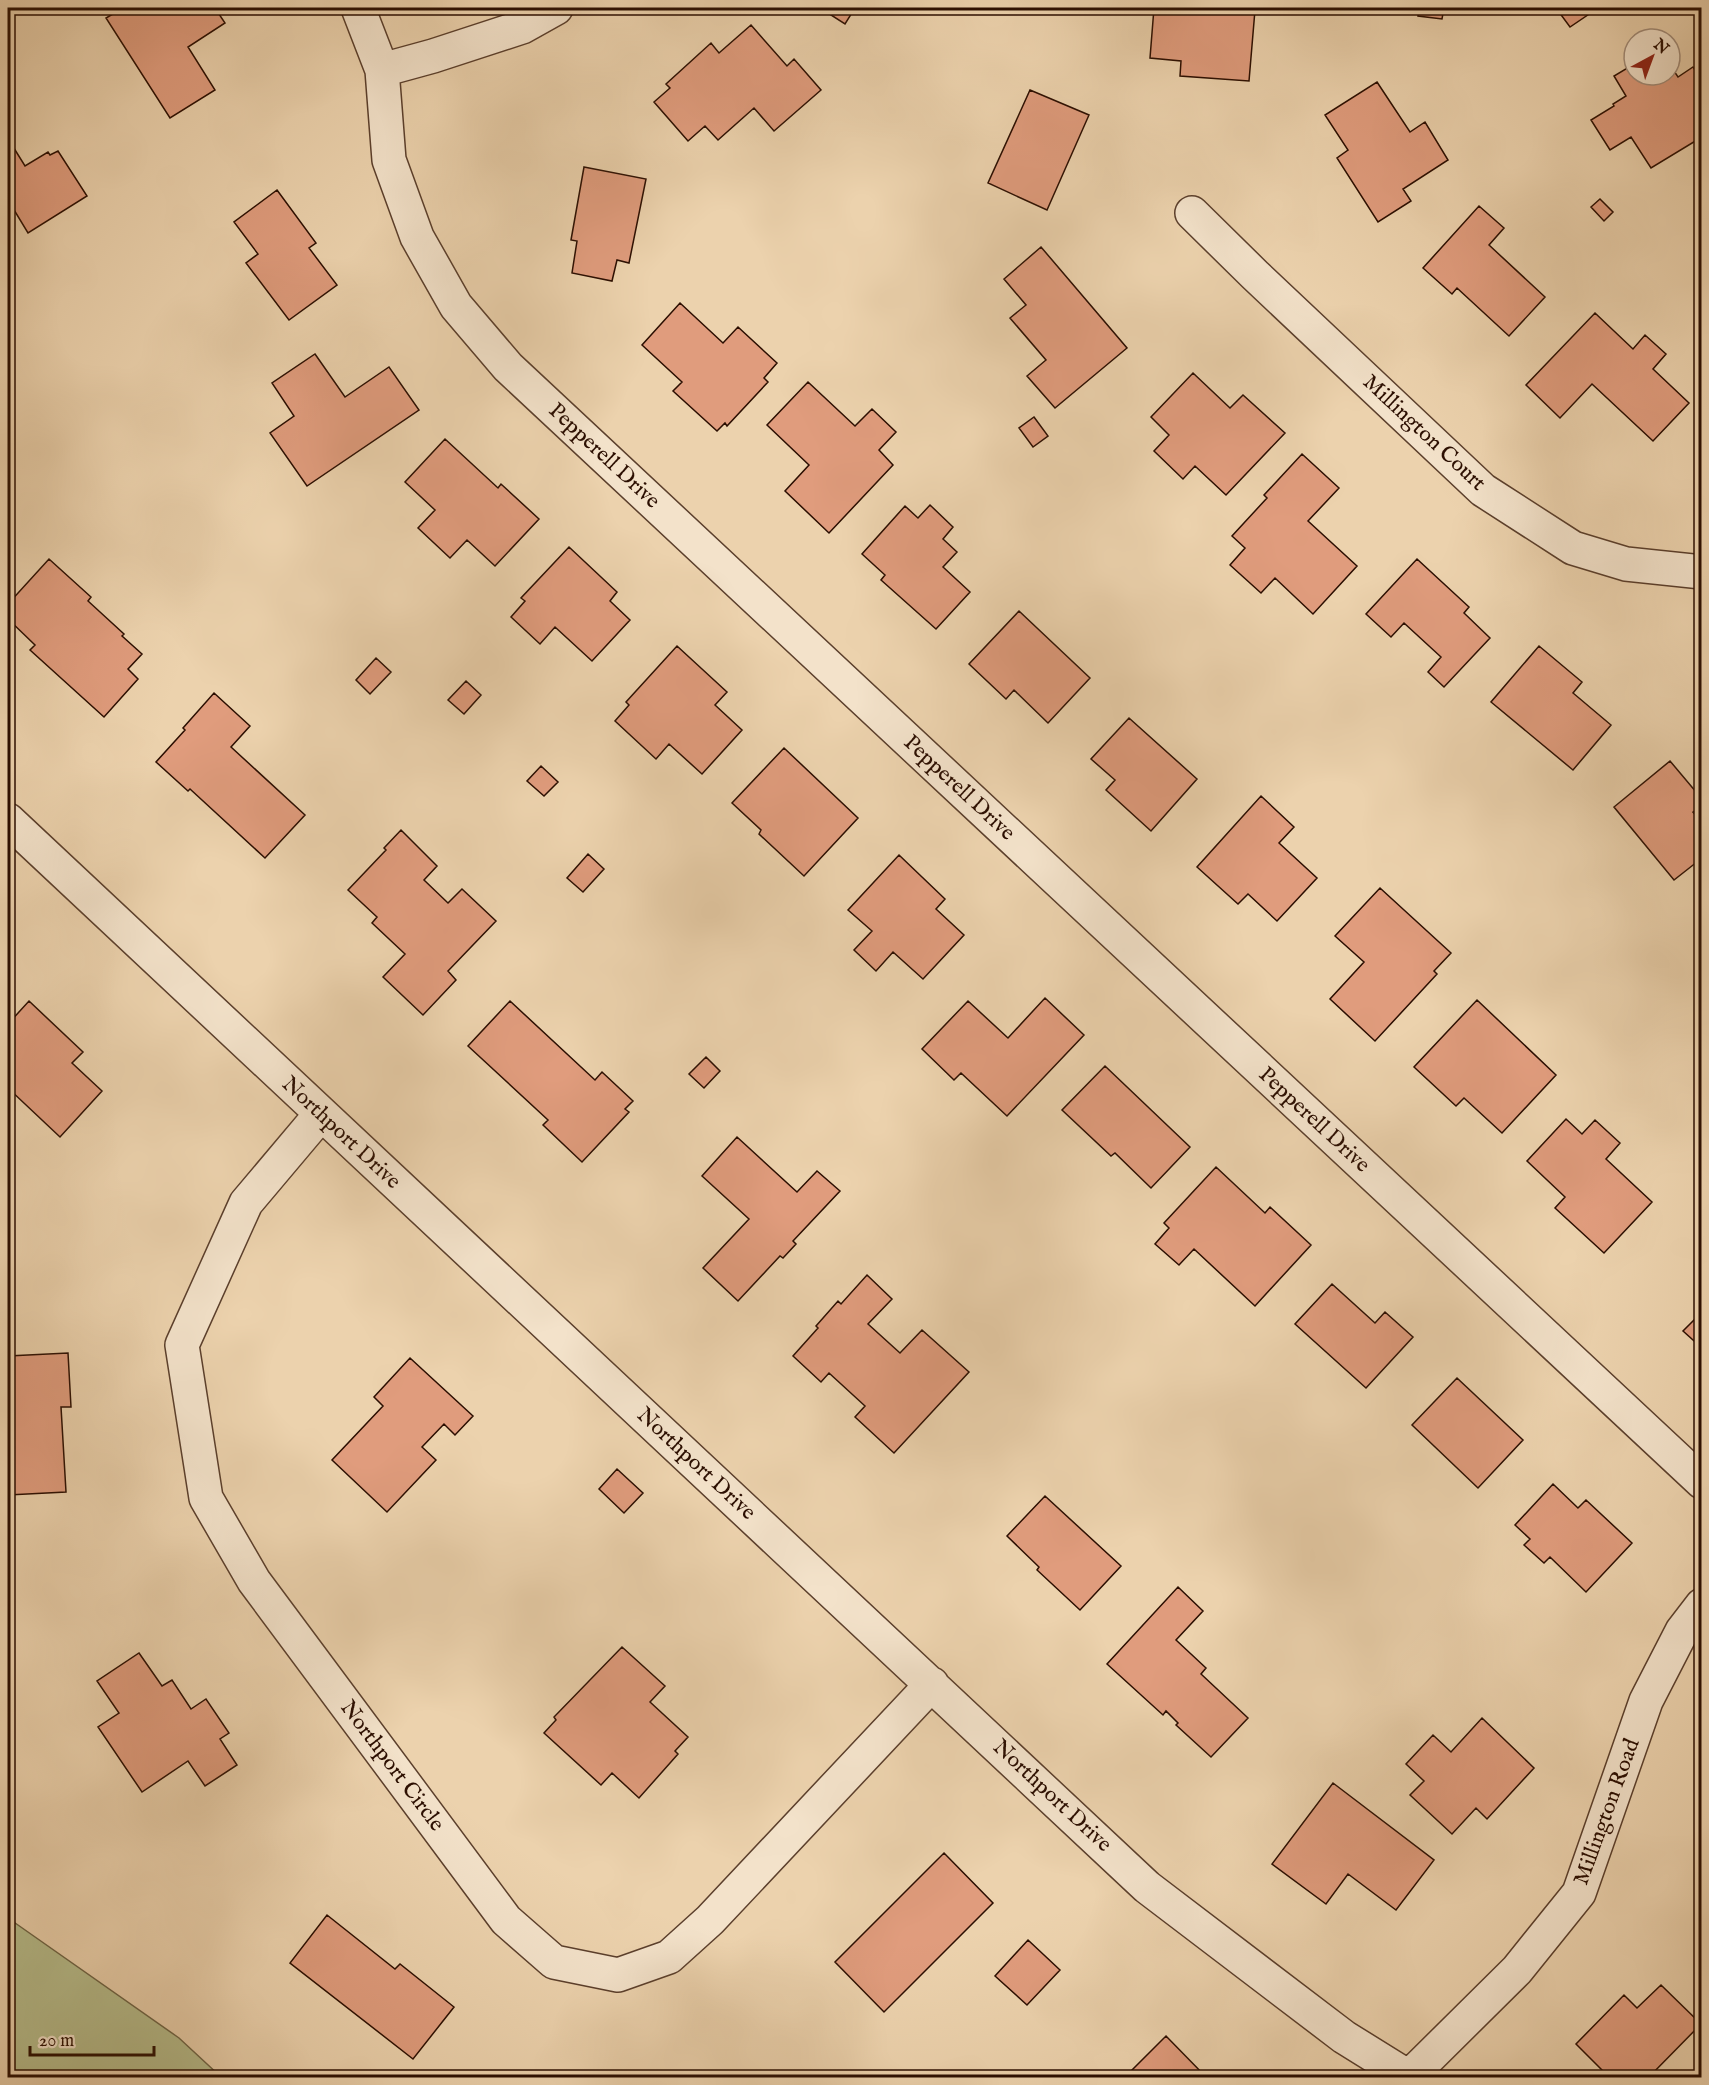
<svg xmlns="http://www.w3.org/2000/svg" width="1709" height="2085" font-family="'IM FELL English',serif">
  <rect width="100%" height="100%" fill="#ecd2ad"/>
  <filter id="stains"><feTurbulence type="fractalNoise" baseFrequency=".00333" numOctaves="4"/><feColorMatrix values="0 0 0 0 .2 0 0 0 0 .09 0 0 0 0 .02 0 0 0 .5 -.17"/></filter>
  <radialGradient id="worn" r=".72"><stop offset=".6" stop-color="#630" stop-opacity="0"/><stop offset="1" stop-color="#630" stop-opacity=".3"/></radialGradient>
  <path fill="#b6bc8b" stroke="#706546" stroke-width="1.5" d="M8 1918 179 2038 221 2077H8Z"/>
  <path fill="#e09c7d" stroke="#2b0e01" stroke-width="1.5" d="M123 8H215L225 23 188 47 215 90 170 118 106 18Z
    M820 8H855L845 24Z
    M1154 8H1224L1255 10 1249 81 1180 76 1181 61 1150 58Z
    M1419 8H1444L1442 19 1418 16Z
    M1556 8H1598L1570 27Z
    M751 25 787 66 794 59 821 90 774 131 754 108 718 140 705 126 688 141 654 102 670 88 666 84 711 43 719 53Z
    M1634 64V75H1670V65L1678 77 1693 67 1702 80V137L1651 168 1631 137 1610 150 1591 120 1614 106 1613 104 1626 96 1614 76Z
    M1377 82 1410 132 1425 122 1448 160 1403 189 1411 201 1378 222 1337 158 1348 150 1325 115Z
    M1030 90 1089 115 1047 210 988 183Z
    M12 145 25 166 48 152 50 155 58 151 87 196 28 233 8 200V148Z
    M584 167 646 179 629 263 617 260 612 281 572 273 577 241 571 240Z
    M277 190 316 243 309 248 337 285 289 320 246 263 258 254 234 222Z
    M1600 199 1613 212 1604 221 1591 207Z
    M1479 206 1504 228 1489 245 1545 297 1509 336 1457 288 1452 294 1423 268Z
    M1041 247 1127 348 1055 408 1027 376 1046 360 1010 318 1026 305 1004 279Z
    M680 303 723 343 738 327 777 363 764 378 768 382 727 426 725 423 717 431 673 391 682 382 642 345Z
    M1595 313 1633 349 1645 335 1666 354 1653 369 1689 403 1653 441 1592 384 1560 418 1526 385Z
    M315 354 345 397 389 367 419 410 307 486 270 433 294 416 272 383Z
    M1193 373 1230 408 1243 395 1285 433 1226 495 1195 466 1183 479 1154 451 1169 435 1151 417Z
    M808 382 855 426 872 409 896 432 879 450 893 465 829 533 785 491 809 465 767 425Z
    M1034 417 1048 436 1033 447 1019 428Z
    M445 439 498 488 501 484 539 519 495 566 467 540 450 558 418 528 435 510 405 482Z
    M1302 454 1339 488 1308 521 1357 566 1313 614 1275 578 1261 593 1230 565 1245 548 1232 536 1267 498 1264 495Z
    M930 505 953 527 943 539 957 552 943 567 970 592 936 629 881 580 885 575 862 554 905 506 918 518Z
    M569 547 617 592 610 601 630 620 592 661 555 627 540 644 511 617 525 601 521 598Z
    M49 559 91 597 88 601 124 634 122 636 142 654 128 669 138 679 104 717 30 650 35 645 8 619V604Z
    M1417 559 1469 607 1464 613 1490 638 1444 687 1428 672 1441 657 1404 623 1391 637 1366 614Z
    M1019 611 1090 678 1048 723 1014 690 1006 699 969 664Z
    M677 646 727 692 715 705 742 730 702 774 669 744 656 759 615 721 629 705 626 702Z
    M1539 646 1582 682 1573 693 1611 725 1573 770 1491 702Z
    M376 658 391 672 370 694 356 680Z
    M466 681 481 695 464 714 448 700Z
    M214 693 250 726 231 747 305 815 265 858 190 789 188 791 156 762 185 730 183 728Z
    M1129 718 1197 779 1151 831 1106 790 1115 780 1091 759Z
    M784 748 858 818 804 876 759 834 761 830 732 803Z
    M1670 761 1702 799V805L1693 812 1702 823V858L1674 880 1614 807Z
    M541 766 558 782 544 796 527 781Z
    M1261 796 1294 827 1279 843 1317 878 1277 921 1248 894 1238 904 1197 867Z
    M401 830 437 866 424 880 448 903 462 889 496 921 448 971 456 980 423 1015 383 977 405 954 372 923 377 917 348 890 386 850 384 848Z
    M588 854 604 869 583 892 567 878Z
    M899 855 945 899 936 909 964 935 923 979 893 952 876 971 854 950 872 931 848 910Z
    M1380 888 1451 953 1434 971 1437 974 1375 1041 1330 999 1364 962 1335 936Z
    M1045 998 1084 1035 1007 1116 961 1073 954 1080 922 1049 968 1001 1008 1038Z
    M1477 1000 1556 1075 1502 1133 1464 1098 1456 1106 1414 1067Z
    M29 1001 83 1052 72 1063 102 1091 60 1137 8 1088V1024Z
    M510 1001 595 1080 602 1072 633 1101 625 1109 629 1112 582 1162 543 1125 548 1120 468 1046Z
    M706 1057 720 1071 704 1088 689 1074Z
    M1105 1066 1190 1147 1151 1188 1115 1153 1111 1156 1062 1110Z
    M1566 1119 1582 1134 1595 1120 1620 1143 1606 1159 1652 1202 1604 1253 1555 1208 1565 1197 1527 1161Z
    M737 1137 797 1192 817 1171 840 1191 793 1241 796 1244 783 1258 780 1256 738 1301 703 1268 749 1219 702 1176Z
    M1216 1167 1265 1213 1270 1207 1311 1245 1255 1306 1194 1249 1179 1265 1155 1244 1169 1228 1164 1223Z
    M867 1275 892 1299 868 1324 900 1353 922 1330 969 1372 894 1453 855 1417 865 1406 829 1373 821 1382 793 1356 818 1328 816 1326 838 1301 841 1304Z
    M1332 1284 1375 1323 1385 1312 1413 1337 1366 1388 1295 1324Z
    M1702 1312V1348L1683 1331Z
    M68 1353 71 1407H61L66 1492 8 1495V1356Z
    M410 1358 473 1416 455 1435 444 1424 422 1447 436 1460 387 1512 332 1460 383 1406 374 1397Z
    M1457 1378 1523 1440 1478 1488 1412 1425Z
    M617 1469 643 1493 624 1513 599 1489Z
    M1553 1484 1578 1508 1586 1500 1632 1543 1586 1592 1550 1557 1544 1563 1524 1545 1530 1539 1515 1525Z
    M1045 1496 1121 1566 1080 1610 1037 1570 1039 1567 1007 1536Z
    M1178 1587 1203 1611 1176 1640 1206 1668 1201 1674 1248 1718 1211 1757 1176 1725 1178 1723 1166 1711 1163 1715 1107 1664Z
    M622 1647 665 1686 650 1702 688 1737 675 1751 678 1754 639 1798 612 1773 601 1785 544 1733 556 1720 554 1717Z
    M139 1653 162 1686 172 1680 191 1709 206 1699 229 1733 220 1739 237 1765 205 1786 188 1761 142 1792 98 1727 119 1713 97 1681Z
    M1482 1718 1534 1768 1487 1819 1476 1808 1452 1834 1410 1795 1424 1781 1406 1764 1433 1735 1451 1752Z
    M1333 1783 1434 1860 1396 1910 1348 1874 1326 1904 1272 1864Z
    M944 1853 993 1903 884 2012 835 1962Z
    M327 1915 395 1969 400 1964 454 2007 413 2059 290 1963Z
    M1028 1940 1060 1970 1027 2005 995 1976Z
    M1661 1985 1701 2024 1648 2078H1610L1576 2044 1624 1995 1637 2008Z
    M1166 2036 1207 2078H1128L1126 2076Z"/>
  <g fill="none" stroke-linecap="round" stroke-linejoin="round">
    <g stroke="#5b3f2c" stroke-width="36">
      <path id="street" d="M358 8 382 70 389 160 417 237 456 306 508 367 1702 1482
        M382 70 433 56 522 27 556 8
        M1192 213 1255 275 1483 490 1573 548 1626 564 1702 572
        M8 820 1147 1887 1344 2037 1410 2078
        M321 1114 246 1203 182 1345 206 1498 254 1581 506 1920 554 1962 618 1975 669 1957 710 1920 932 1684
        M1408 2078 1517 1970 1579 1893 1646 1701 1682 1631 1702 1605"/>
    </g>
    <use href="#street" stroke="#f3e2ca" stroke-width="33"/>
  </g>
  <g text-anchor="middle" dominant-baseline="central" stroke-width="6" stroke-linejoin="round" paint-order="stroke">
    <g font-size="22" fill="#2b0e01" stroke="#f3e2ca">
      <text transform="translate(1424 433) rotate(43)">Millington Court</text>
      <text transform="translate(604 456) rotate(43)">Pepperell Drive</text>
      <text transform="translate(959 788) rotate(43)">Pepperell Drive</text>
      <text transform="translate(1314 1120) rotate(43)">Pepperell Drive</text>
      <text transform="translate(341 1133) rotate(43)">Northport Drive</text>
      <text transform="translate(696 1464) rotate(43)">Northport Drive</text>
      <text transform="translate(392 1766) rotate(53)">Northport Circle</text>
      <text transform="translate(1052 1796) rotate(43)">Northport Drive</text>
      <text transform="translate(1607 1812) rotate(-70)">Millington Road</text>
    </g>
  </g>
  <rect width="1709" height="2085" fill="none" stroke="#ecd2ad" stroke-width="30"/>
  <rect x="9" y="9" width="1691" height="2067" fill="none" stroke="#2b0e01" stroke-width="3"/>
  <rect x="15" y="15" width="1679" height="2055" fill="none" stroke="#2b0e01" stroke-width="1.5"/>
  <g transform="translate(1652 57) rotate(41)"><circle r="28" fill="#f3e2ca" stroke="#a38d7a" stroke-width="1.5"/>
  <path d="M0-4.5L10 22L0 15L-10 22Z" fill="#8f2418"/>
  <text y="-9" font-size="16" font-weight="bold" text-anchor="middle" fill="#2b0e01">N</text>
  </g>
  <path d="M30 2046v9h124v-9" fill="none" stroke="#2b0e01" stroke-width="3"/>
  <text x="39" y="2046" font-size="18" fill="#2b0e01" stroke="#f3e2ca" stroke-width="4.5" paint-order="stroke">20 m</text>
  <rect width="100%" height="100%" filter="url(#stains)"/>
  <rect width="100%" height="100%" fill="url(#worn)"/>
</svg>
